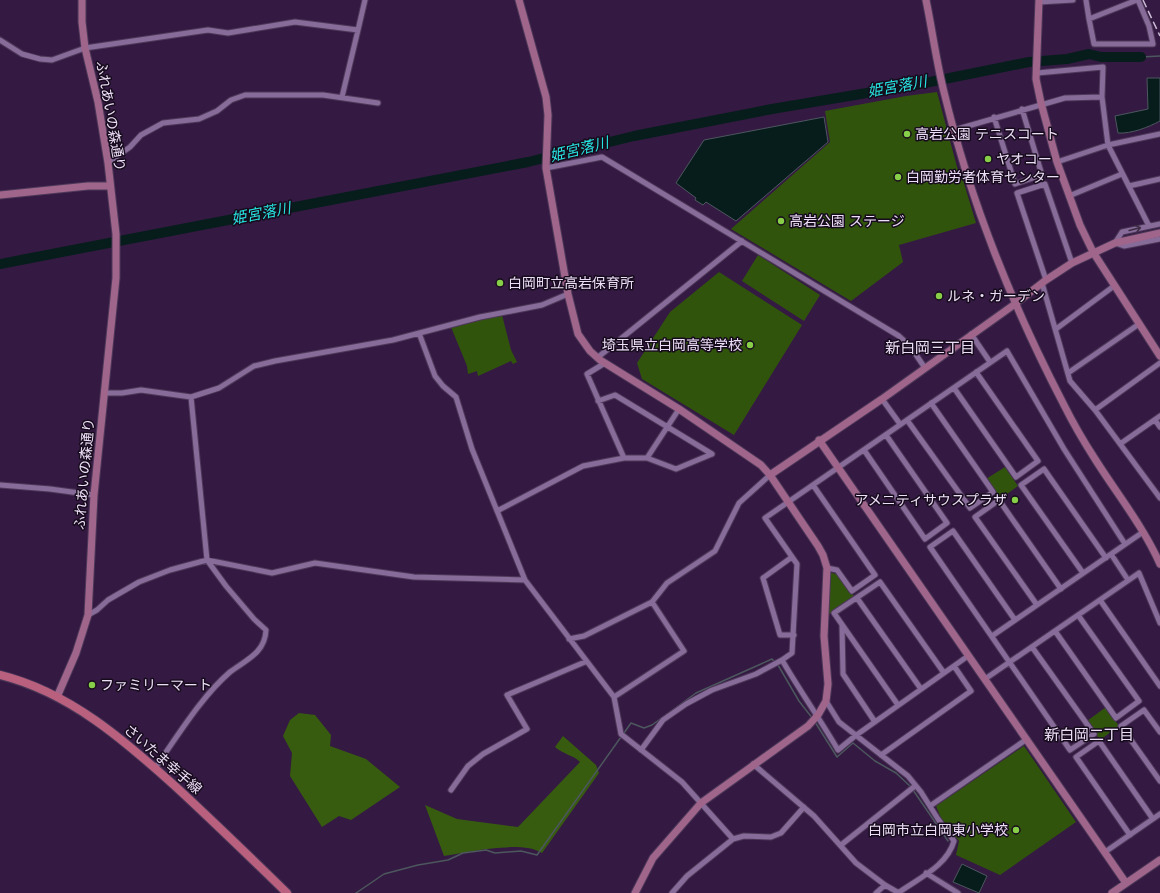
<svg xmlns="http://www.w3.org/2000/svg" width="1160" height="893" font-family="'Libre Baskerville','Noto Sans JP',serif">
  <rect width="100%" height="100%" fill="#341a42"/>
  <path fill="#31540d" d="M937 92 960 178 963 180 976 223 899 245 903 262 851 301 731 229 830 142 825 111 906 96Z
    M758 255 820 295 804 321 742 281Z
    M719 272 802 325 734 435 642 379 637 363 670 312Z
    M502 315 511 350 517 362 513 364 511 361 478 376 477 371 468 374 467 366 451 327Z
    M1005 467 1018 486 1000 499 986 479Z
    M831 573 837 574 854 596 828 615Z
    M1106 707 1119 726 1100 740 1087 721Z
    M1024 746 1076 822 1000 875 956 855 959 841 941 818 936 806Z"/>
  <path fill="#375c0f" d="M299 713 315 715 331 735 330 746 366 759 400 787 351 820 339 816 322 827 290 776 292 753 283 736 290 720Z
    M563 736 596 765 599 773 542 853C521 840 468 852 444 856L425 805 457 819 518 827 580 762C575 756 563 754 555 747Z"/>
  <path fill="#071d1c" stroke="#4c575e" d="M1147 78H1160V121C1149 127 1131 134 1118 133L1115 116 1148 109Z
    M824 117 828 142 736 221 706 202 703 205 695 200 696 198 676 183 704 140Z
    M962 864 987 876 979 893 953 882Z"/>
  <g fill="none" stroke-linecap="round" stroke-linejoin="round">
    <path stroke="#4c575e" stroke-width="1.5" d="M1101 57V61
      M1141 57 1160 56
      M778 665 799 701 813 719
      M815 722 837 757 853 743 875 761 896 773 911 787
      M624 733 631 723 644 728 652 725 696 693 772 659 775 662
      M913 790 948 841
      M356 893 384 874 418 865 448 860 463 853 486 850 495 853 521 851 537 855 621 737"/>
    <path stroke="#071d1c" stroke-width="10" d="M0 264 528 162 634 136 772 109 920 84 1029 62 1067 59 1089 54 1101 57H1141"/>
    <g stroke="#4d3859" stroke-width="7">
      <path id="street" d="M1086 0 1089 19 1137 0
        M1039 2 1073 0
        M1089 19 1094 44H1153L1149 26 1138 0
        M0 40 22 54 40 59 52 60 85 48 208 30 228 33 295 22 358 30 365 0
        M1037 73 1103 67 1102 97
        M342 97 358 30
        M994 117 1015 184 1042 175 1022 109
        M954 130 1065 98 1102 97 1108 145 1149 226
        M1057 162 1108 145 1160 134
        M108 163 130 147 141 135 163 123 199 119 217 111 231 100 245 95H323L378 103
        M546 168 602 157 899 336 910 346 925 368
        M1129 186 1160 179
        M1069 196 1122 174
        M1160 224 1122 232 1115 243 1124 246 1160 239
        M1046 280 1017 193 1045 184 1072 263
        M1042 283 1070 381 1095 410 1160 498
        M1056 329 1114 286
        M419 333 435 376 443 386 456 397 472 449 525 580 614 697 621 734 682 782 733 839
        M971 334 990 362
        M597 358 742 241
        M605 363 587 374 624 458
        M1068 373 1139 324
        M954 388 1016 477 1038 461 976 372
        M104 393H122L141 390 191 397 219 388 254 366 275 361 393 340 480 317 542 305 568 294
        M882 399 900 424
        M598 401 615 395 712 454
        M1095 410 1160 363
        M907 420 970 508 993 492 931 403
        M1155 420 1160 427
        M1120 444 1160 416
        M864 450 925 539 947 523 886 435
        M647 458 679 409
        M0 485 50 489 94 495
        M813 485 875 575 852 591 837 570 827 568
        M497 511 583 466 624 458H647L676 469 712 454
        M1111 554 1128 580
        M792 557 763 578 780 635H794
        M1083 573 1021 485 1044 469 1106 558
        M857 598 921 689
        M1100 600 1160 686
        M1037 605 975 517 999 500 1061 589
        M88 615 97 610 108 600 139 582 170 570 207 560 272 573 315 563 414 577 525 580
        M1015 620 953 531 930 547 1070 750 1094 734 1032 647
        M842 625 843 674 875 722
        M1055 631 1116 718 1139 701 1078 615
        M992 636 1143 532
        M569 639 584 636 652 602 667 583 715 551 739 503 770 475
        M968 656 855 736 838 750C820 719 800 691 782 660L792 653 797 564 765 518 1007 351 1064 449 1125 544
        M985 679 1139 573 1160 623
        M614 697 684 651 652 602
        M826 701 839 722 908 776 921 792 938 819 954 841C947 866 919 878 898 893
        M898 705 834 613 880 582 944 673
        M1160 732 1144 710 1121 726 1160 781
        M641 750 663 720 686 704 712 690 756 674 782 660
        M881 755 971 691 954 666
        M753 764 814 816 856 863 885 885 899 893
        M155 768C177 737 201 697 230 672 246 660 265 653 266 630L254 619 226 586 207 560 191 397
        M451 790 468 766 483 754 527 729 507 695 585 662
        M930 806 1027 739
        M1130 835 1076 757 1099 741 1153 819
        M841 845 915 786
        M1105 852 1160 814
        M926 873 958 893
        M672 893 687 876 733 839 744 836 771 837 781 833 804 807
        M876 893 885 885"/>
    </g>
    <g stroke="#4d3859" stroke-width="9">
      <path id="secondary" d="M519 0 546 97 548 115 546 168 568 294 578 334 590 351 600 360 679 409 761 465 770 475 818 546 823 555 827 568 824 636 828 684 826 701 818 715 808 726 701 803 653 858 635 893
        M926 0C932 29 936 59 943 88 969 199 1012 305 1064 405 1073 423 1084 442 1095 459 1117 494 1143 526 1160 564
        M1039 0 1036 79 1041 103 1057 162 1080 225 1093 252 1160 356
        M0 195 88 186H110
        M819 440 1126 883
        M770 475 882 399 1015 304 1046 280 1072 263 1115 243 1160 233
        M57 697 76 653 88 615 94 495 116 278V234L108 163 98 102 85 48 82 22V0
        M1112 893 1160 860"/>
    </g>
    <g stroke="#4d3859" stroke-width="10">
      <path id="primary" d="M0 675C69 692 124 740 175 786 213 821 250 857 287 893"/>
    </g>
    <use href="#street" stroke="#876b98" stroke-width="5"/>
    <use href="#secondary" stroke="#a0658b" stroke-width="7"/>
    <use href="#primary" stroke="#b9607f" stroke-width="8"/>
    <path stroke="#cdbcd7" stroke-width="1.5" stroke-dasharray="8 4" stroke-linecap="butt" d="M1143 0 1160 36"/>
  </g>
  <defs><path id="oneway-shaft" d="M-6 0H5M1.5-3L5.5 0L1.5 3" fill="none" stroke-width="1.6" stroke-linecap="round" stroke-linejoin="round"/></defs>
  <use stroke="#3e2d47" href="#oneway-shaft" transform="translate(1135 229) rotate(-14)"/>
  <g fill="#88cf49" stroke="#160b1c" stroke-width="1.5">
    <circle cx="907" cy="134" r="4"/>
    <circle cx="988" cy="159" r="4"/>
    <circle cx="898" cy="177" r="4"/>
    <circle cx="781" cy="221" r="4"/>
    <circle cx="500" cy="283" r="4"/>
    <circle cx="939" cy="296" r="4"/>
    <circle cx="750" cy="345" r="4"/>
    <circle cx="1015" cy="500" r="4"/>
    <circle cx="92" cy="685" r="4"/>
    <circle cx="1016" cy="830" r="4"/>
  </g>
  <g text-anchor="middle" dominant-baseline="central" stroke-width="3" stroke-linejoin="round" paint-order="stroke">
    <g font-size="14" fill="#eddef7" stroke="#160b1c">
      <text transform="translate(111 116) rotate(80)">ふれあいの森通り</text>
      <text transform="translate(84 474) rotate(-85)">ふれあいの森通り</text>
      <text transform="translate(163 759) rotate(41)">さいたま幸手線</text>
    </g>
    <g font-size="14" fill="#eddef7" stroke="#160b1c" text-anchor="start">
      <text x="915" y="134">高岩公園 テニスコート</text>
      <text x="996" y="159">ヤオコー</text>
      <text x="906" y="177">白岡勤労者体育センター</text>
      <text x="789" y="221">高岩公園 ステージ</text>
      <text x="508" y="283">白岡町立高岩保育所</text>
      <text x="947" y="296">ルネ・ガーデン</text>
      <text x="742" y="345" text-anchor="end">埼玉県立白岡高等学校</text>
      <text x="1007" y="500" text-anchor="end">アメニティサウスプラザ</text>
      <text x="100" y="685">ファミリーマート</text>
      <text x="1008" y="830" text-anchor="end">白岡市立白岡東小学校</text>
    </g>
    <g font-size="15" font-style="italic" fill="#26e1dd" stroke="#160b1c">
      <text transform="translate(897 86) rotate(-10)">姫宮落川</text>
      <text transform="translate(579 149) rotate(-14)">姫宮落川</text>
      <text transform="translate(261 213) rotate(-11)">姫宮落川</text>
    </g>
    <g font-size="15" fill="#eddef7" stroke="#160b1c">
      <text x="930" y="347">新白岡三丁目</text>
      <text x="1089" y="734">新白岡二丁目</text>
    </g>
  </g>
</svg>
